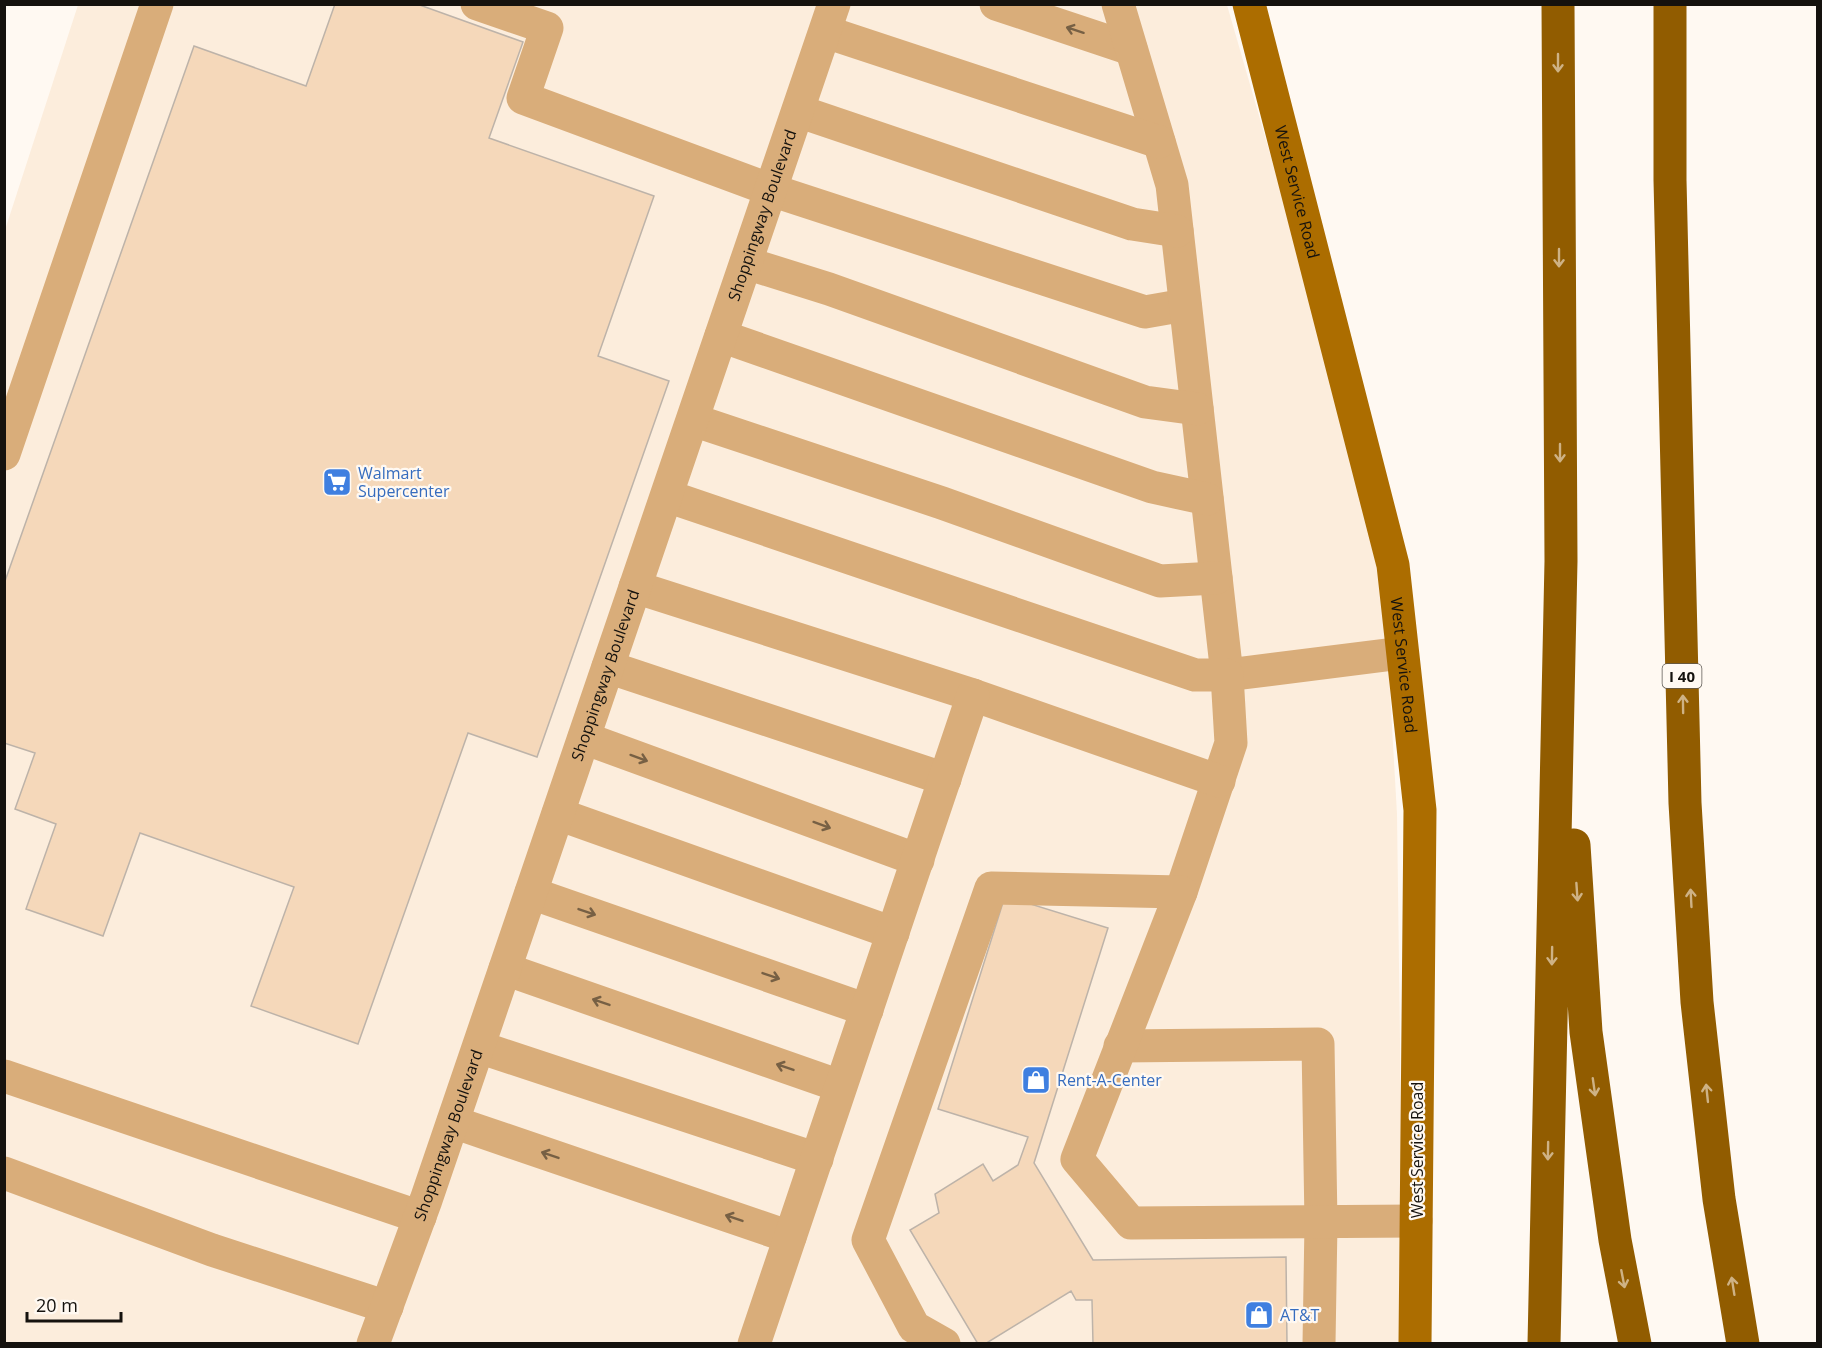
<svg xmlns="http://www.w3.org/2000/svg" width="1822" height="1348" font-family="'Open Sans',sans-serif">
  <rect width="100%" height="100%" fill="#fff9f2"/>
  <path fill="#fceddc" d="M78 5H1227L1334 375 1383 569 1397 814 1404 1343 5 1344V230Z"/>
  <path fill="#f5d8ba" stroke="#bdb3a9" stroke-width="1.5" d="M335 4H417L523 42 489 138 654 196 598 356 669 381 537 757 468 733 358 1044 251 1006 294 887 140 833 103 936 26 909 56 824 15 809 35 753 4 743V584L194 46 306 86Z
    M1005 896 1108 928 1034 1163 1093 1260 1286 1257 1287 1344H1093L1092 1300H1076L1071 1291 985 1344H978L910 1230 939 1213 935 1194 983 1164 993 1181 1018 1165 1028 1137 938 1109Z"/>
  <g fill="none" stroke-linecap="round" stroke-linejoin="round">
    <g stroke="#d9ad7a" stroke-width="33">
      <path d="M477 4 547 28 523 98 771 190 1145 312 1185 305"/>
      <path d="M996 4 1131 49"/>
      <path d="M1118 4 1172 185 1227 675 1402 653"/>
      <path d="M826 32 1159 142"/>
      <path d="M798 111 1132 224 1177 231"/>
      <path d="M746 263 829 289 1145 402 1197 409"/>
      <path d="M721 336 1152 487 1207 499"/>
      <path d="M693 420 942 503 1160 581 1216 578"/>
      <path d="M4 454 157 4"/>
      <path d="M667 496 1195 675H1227L1231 743 1181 892"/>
      <path d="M635 587 973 695 1219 781"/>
      <path d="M608 667 945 779"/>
      <path d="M584 738 918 860"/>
      <path d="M558 814 893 933"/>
      <path d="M531 893 867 1010"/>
      <path d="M505 969 840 1086"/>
      <path d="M1120 1046 1318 1044 1321 1223 1319 1344"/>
      <path d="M479 1047 817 1159"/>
      <path d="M4 1076 420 1217"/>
      <path d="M453 1122 790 1237"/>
      <path d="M4 1173 212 1250 387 1307"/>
      <path id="s1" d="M373 1344 426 1200 834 4"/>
      <path d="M754 1344 973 695"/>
      <path d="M944 1344 914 1327 868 1240 991 888 1181 892 1077 1159 1131 1223 1416 1221"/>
    </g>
    <path stroke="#ac6d00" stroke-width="33" id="s2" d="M1249 4 1393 565 1420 810 1415 1344"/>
    <path stroke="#915c00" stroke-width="33" d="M1670 4V180L1685 803 1697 1002 1719 1199 1743 1344
      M1574 845 1586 1032 1615 1240 1635 1344
      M1544 1344 1561 561 1558 4"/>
  </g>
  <defs><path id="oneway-shaft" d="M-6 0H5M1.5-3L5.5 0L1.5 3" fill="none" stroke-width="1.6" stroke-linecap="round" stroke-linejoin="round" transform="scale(1.5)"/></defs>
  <g stroke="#776044">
    <use href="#oneway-shaft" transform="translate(1075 30) rotate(-162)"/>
    <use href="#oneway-shaft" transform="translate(639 758) rotate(20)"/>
    <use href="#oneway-shaft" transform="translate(822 825) rotate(20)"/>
    <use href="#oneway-shaft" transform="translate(587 912) rotate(19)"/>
    <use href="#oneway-shaft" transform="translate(771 976) rotate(19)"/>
    <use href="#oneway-shaft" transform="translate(601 1002) rotate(-161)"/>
    <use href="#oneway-shaft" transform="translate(785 1067) rotate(-161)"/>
    <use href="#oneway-shaft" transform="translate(550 1155) rotate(-161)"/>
    <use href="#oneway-shaft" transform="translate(734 1218) rotate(-161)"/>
  </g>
  <g stroke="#ceb285">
    <use href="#oneway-shaft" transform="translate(1558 63) rotate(90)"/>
    <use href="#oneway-shaft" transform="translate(1559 258) rotate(90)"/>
    <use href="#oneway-shaft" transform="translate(1560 453) rotate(90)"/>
    <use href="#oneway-shaft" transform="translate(1683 704) rotate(-91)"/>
    <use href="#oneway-shaft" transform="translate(1577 892) rotate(86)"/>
    <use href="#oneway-shaft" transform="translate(1691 898) rotate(-93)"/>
    <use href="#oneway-shaft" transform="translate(1552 956) rotate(91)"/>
    <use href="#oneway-shaft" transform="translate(1594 1087) rotate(82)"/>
    <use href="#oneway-shaft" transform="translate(1707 1093) rotate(-96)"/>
    <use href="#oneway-shaft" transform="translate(1548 1151) rotate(91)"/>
    <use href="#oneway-shaft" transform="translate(1623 1279) rotate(79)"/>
    <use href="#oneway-shaft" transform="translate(1733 1286) rotate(-99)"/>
  </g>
  <defs>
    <g id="supermarket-square" transform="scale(1.5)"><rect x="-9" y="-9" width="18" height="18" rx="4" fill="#3f7fe0" stroke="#fff9f2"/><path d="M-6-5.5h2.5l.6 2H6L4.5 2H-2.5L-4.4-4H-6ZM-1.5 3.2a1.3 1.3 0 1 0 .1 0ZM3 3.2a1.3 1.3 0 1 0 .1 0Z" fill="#fff"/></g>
    <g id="shop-square" transform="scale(1.5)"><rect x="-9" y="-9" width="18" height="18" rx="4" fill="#3f7fe0" stroke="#fff9f2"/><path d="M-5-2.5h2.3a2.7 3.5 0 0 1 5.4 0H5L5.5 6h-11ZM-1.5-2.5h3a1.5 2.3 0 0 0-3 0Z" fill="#fff"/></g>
  </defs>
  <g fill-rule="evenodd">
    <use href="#supermarket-square" x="337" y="482"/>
    <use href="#shop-square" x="1036" y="1080"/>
    <use href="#shop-square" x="1259" y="1315"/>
  </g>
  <g text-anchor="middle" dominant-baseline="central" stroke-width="4.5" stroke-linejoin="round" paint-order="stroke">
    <rect fill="#fff9f2" stroke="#5b5752" stroke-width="1.5" x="1662.5" y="664" width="39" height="24" rx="4.5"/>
    <g font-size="15" font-weight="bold" fill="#15120e">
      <text x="1682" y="676">I 40</text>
    </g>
    <g font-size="16" fill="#15120e" stroke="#fff9f2">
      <text stroke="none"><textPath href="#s2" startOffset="194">West Service Road</textPath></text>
      <text stroke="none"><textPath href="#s1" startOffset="1194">Shoppingway Boulevard</textPath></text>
      <text stroke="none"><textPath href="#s2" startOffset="680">West Service Road</textPath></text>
      <text stroke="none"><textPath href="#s1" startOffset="708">Shoppingway Boulevard</textPath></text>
      <text stroke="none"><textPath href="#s1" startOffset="222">Shoppingway Boulevard</textPath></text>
      <text transform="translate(1417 1150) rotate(-90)">West Service Road</text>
    </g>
    <g font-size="16" fill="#366cbe" stroke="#fff9f2" text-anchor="start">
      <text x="358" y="473">Walmart<tspan x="358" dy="18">Supercenter</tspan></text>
      <text x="1057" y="1080">Rent-A-Center</text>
      <text x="1280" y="1315">AT&amp;T</text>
    </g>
  </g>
  <rect width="1822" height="1348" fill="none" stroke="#15120e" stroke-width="12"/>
  <path d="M27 1312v9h94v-9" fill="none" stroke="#15120e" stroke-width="3"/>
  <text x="36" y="1312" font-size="18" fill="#15120e" stroke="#fff9f2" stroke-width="4.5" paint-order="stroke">20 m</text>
</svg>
